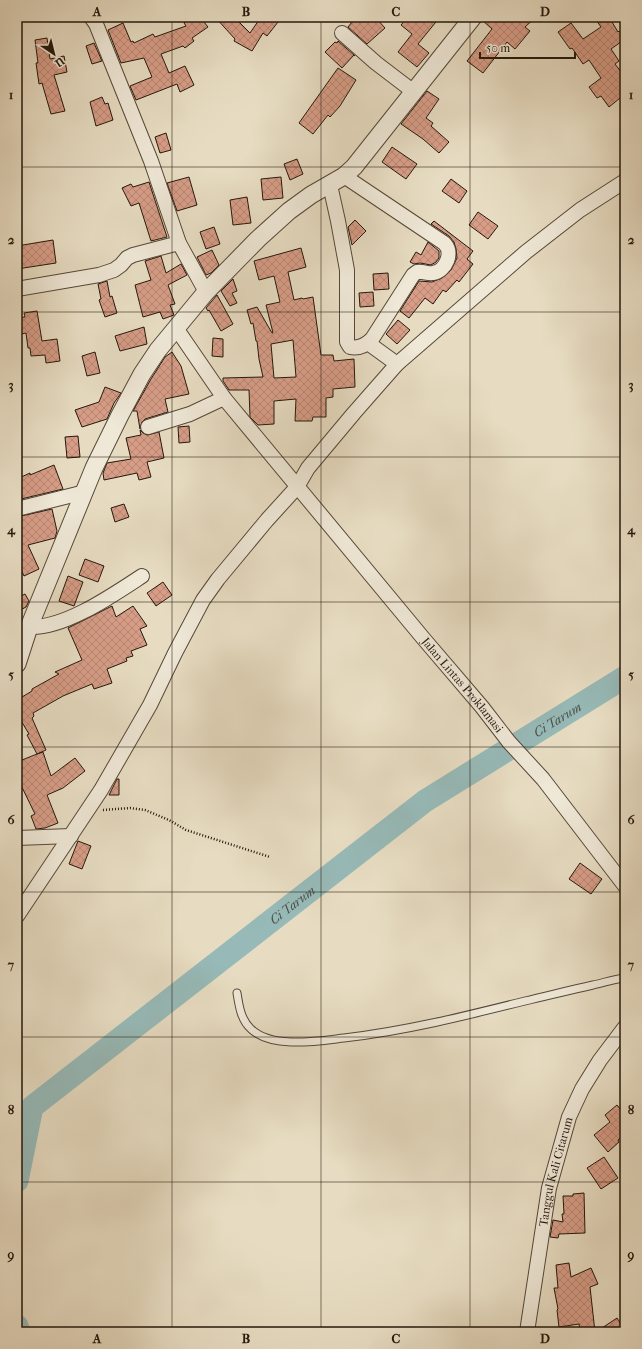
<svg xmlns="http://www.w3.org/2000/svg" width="642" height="1349" font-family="'IM FELL French Canon',serif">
  <defs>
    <pattern id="building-cross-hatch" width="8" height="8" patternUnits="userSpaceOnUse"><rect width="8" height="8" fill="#d79d87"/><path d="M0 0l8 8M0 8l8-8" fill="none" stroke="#b88673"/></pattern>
  </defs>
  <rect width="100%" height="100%" fill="#e7dcc2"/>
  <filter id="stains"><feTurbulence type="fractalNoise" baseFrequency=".005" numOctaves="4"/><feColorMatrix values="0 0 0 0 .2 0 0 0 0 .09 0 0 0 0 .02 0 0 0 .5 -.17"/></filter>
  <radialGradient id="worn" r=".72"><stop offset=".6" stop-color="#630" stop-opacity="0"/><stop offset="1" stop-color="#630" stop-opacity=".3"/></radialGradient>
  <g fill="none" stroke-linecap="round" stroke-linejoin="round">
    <g stroke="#97bab8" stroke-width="23">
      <path id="s1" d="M17 1181 32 1107 425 801 625 677"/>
      <path d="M17 1326 19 1332"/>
    </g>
  </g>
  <path fill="url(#building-cross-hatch)" stroke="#24170b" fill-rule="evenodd" d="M192 17H200L208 27 192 38 194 41 185 48 183 46 161 54 169 73 185 66 194 85 180 92 177 84 136 100 130 86 152 77 144 58 121 63 108 30 123 23 131 42 133 41 134 43 153 34 155 37 186 26 184 23Z
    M215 17H234L250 33 261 17H282L267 36 263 33 252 51 234 41 235 39Z
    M356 17H375L385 28 367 44 348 27Z
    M408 17H440L418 44 429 53 417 67 398 52 412 34 401 25Z
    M483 17H536L525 27 530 31 515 49 507 42 483 73 467 61 492 29 482 20Z
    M594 17H609L618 32 619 31 625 39 611 49 619 61 615 64 625 77V94L609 107 601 96 597 98 589 87 601 78 589 60 583 64 572 48 570 49 558 32 571 23 583 39 601 27Z
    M47 38 50 59 64 56 67 72 54 75 65 111 51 114 42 83 39 84 36 63H38L35 40Z
    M338 41 355 56 354 55 342 68 325 52 335 42 337 43Z
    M94 43 102 61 92 64 86 46Z
    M338 68 356 80 340 106 330 117 328 115 313 134 299 123Z
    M427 91 439 99 426 118 433 123 431 126 449 142 439 153 423 139 401 124Z
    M102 97 105 104 108 103 113 120 96 126 90 102Z
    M166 133 171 150 160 153 155 137Z
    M392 147 417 164 406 179 382 162Z
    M297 159 303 174 290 180 284 164Z
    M189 177 197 205 177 211 167 183Z
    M281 177 283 198 263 200 261 179Z
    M451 179 467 191 459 203 442 191Z
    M149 182 167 237 151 241 139 203 131 206 122 188 131 184 133 187Z
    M247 197 251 223 233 225 230 200Z
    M478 212 498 226 488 239 469 225Z
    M355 220 366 231 352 245 348 227Z
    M434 221 473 251 467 259 473 264 459 282 457 280 446 292 443 290 433 304 425 298 409 318 400 311 419 281 432 282 442 278 451 270 457 258 456 249 454 242 449 236 431 224Z
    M214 227 220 244 206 249 200 232Z
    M53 240 56 263 17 269V246Z
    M428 242 439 251V258L436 262 431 265 420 263 414 264 410 262 416 252 421 255Z
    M301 248 306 267 288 272 294 300 302 298 303 299 313 297 321 355H333L334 361 354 359 355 387 333 389V397L326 398V417H313L312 421H295L296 399 274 401V424L258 425 250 417 249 390H229L223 381V378L263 377 259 359 257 341H256L253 323 251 324 247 310 257 307 272 333H273L266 305 280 302 274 276 259 280 254 261ZM293 340 296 377 274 378 271 344Z
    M212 250 219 265 211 273 206 275 197 257Z
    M161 256 166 273 181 264 187 275 168 285 175 304 170 305 174 315 163 319 160 312 143 317 135 285 151 280 145 261Z
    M388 273 389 289 374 290 373 274Z
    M233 279 237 291 232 293 237 303 230 306 221 291Z
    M107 281 110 297 112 296 117 313 105 317 99 300 101 299 98 284Z
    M373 292 374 306 360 307 359 293Z
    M217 295 233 324 221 331 209 310 208 311 206 308Z
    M37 311 42 341 57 339 60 361 46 363 45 355 31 356 30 348H28L26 333 17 335V318L25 317 24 313Z
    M398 320 410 330 397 344 386 334Z
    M144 327 147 344 120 351 115 336Z
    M213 338 223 339V357L212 356Z
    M95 352 100 373 87 376 82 356Z
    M172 352 181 366 189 394 165 399 168 412 145 419 142 422 140 429 137 411H133L151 379 165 357Z
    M105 387 121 393 114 403 107 419 82 427 75 410 99 402Z
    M189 426 190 442 179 443 178 427Z
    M140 430 143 433 147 435 159 432 164 458 147 462 151 477 139 480 137 473 104 480 103 473 107 463 131 459 126 438 141 435Z
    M78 436 80 457 67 458 65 437Z
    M54 465 63 489 17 500V479L30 473V475Z
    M124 504 129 517 115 522 111 508Z
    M52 509 57 531 55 538 28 545 39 569 24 576 17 561V555L20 554 17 548V517Z
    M85 559 104 566 98 582 79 575Z
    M68 576 83 582 74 606 59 601Z
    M163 582 172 595 156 606 147 593Z
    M25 594 29 601 26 607 17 612V598Z
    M112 606 116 617 133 606 147 626 140 629 147 645 131 651 133 656 126 658 127 661 107 669 112 683 94 689 92 684 63 696 33 713 34 716 32 718 46 750 37 754 43 752 51 776 75 758 85 771 63 788 47 795 58 823 45 828 36 829 31 816 35 814 17 777V762L37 754 27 735 29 734 17 714V700L32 691V689L59 674 55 672 82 660 68 628Z
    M117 779H119V795H109Z
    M78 841 91 846 82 869 69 864Z
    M580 863 602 879 591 894 569 879Z
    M617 1105 625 1115V1135L618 1140 619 1142 608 1152 594 1135 610 1122 605 1115Z
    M604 1157 618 1178 601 1189 587 1168Z
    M584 1193 585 1233 559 1234 558 1238 550 1237 553 1220 563 1222 562 1214H564L563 1196H573V1194Z
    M569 1263 571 1277 591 1268 598 1284 590 1287 595 1332H580L579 1324 559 1327 557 1310 558 1309 554 1288H558L556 1265Z
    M617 1318 625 1330V1332H596Z"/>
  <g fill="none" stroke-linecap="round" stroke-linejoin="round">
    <g stroke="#554839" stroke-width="9">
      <path id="service" d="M237 993C239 1006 241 1020 251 1029 272 1049 318 1041 344 1038 405 1031 465 1016 525 1001 547 996 570 990 593 985 603 983 614 979 625 978"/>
    </g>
    <g stroke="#554839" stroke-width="16">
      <g id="minor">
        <path d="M91 17 96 24 151 161 179 243 206 292"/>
        <path d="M342 33 376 63 414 92"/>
        <path d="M330 185 338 221 347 270V342L350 347C359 349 366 345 372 339L413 275 417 272C423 271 428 274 433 273 446 271 454 252 444 243L344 176"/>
        <path d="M17 289 99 275 114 270 121 265 127 258 133 255 179 243"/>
        <path id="s2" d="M176 328 224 398 423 638 482 707 509 742 543 779 625 886"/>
        <path d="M368 343 397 364"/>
        <path d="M148 427 190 414 224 398"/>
        <path d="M17 509 85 492"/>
        <path d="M29 627C64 629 113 595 142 576"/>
        <path d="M17 838 71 836"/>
        <path d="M17 916 101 790 150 705 175 653 203 600 218 579 267 520 297 487 308 468 354 413 397 364 526 252 580 210 625 181"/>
        <path id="s3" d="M527 1332 549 1188 569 1117 582 1089 600 1060 625 1027"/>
      </g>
    </g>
    <g stroke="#554839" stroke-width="19">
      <path id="tertiary" d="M17 664 29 627 94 468 120 415 142 374 158 350 206 292 258 239 289 211 311 195 344 176 354 167 473 17"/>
    </g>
    <path stroke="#24170b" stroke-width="2.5" stroke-dasharray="1 2" stroke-linecap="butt" d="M103 810 130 808 145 810 169 820 186 830 270 857"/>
    <use href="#service" stroke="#efe8d7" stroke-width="7"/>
    <use href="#minor" stroke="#efe8d7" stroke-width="14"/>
    <use href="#tertiary" stroke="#efe8d7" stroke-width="17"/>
  </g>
  <path fill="none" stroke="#24170b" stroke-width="1" stroke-opacity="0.55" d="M172 17V1332M321 17V1332M470 17V1332M17 167H625M17 312H625M17 457H625M17 602H625M17 747H625M17 892H625M17 1037H625M17 1182H625"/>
  <g text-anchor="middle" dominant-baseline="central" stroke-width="3" stroke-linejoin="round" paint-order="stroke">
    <g font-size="12" fill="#24170b" stroke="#efe8d7">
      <text stroke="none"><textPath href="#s2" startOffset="458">Jalan Lintas Proklamasi</textPath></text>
      <text stroke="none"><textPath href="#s3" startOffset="163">Tanggul Kali Citarum</textPath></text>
    </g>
    <g font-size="13" font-style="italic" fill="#4c5048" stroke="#efe8d7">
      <text stroke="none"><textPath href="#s1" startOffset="729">Ci Tarum</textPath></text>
      <text stroke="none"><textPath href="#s1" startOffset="405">Ci Tarum</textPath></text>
    </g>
  </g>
  <rect width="642" height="1349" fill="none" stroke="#e7dcc2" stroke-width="44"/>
  <g transform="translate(54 54) rotate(145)" stroke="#efe8d7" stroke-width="3" paint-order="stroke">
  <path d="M0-3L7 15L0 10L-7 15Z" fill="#24170b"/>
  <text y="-6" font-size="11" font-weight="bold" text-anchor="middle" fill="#24170b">U</text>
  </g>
  <path d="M480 52v6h95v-6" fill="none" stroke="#24170b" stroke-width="2"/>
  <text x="486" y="52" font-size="12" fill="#24170b" stroke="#efe8d7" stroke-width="3" paint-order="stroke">50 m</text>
  <rect x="22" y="22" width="598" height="1305" fill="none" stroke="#24170b" stroke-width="1.5"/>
  <g font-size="13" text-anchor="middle" font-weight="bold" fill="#24170b">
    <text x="97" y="16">A</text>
    <text x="246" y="16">B</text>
    <text x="396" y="16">C</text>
    <text x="545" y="16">D</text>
    <text x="11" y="99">1</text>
    <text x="631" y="99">1</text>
    <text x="11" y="244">2</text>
    <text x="631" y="244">2</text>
    <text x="11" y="389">3</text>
    <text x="631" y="389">3</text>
    <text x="11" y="534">4</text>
    <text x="631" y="534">4</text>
    <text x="11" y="679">5</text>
    <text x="631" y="679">5</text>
    <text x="11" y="824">6</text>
    <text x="631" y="824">6</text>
    <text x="11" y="969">7</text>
    <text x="631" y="969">7</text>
    <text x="11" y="1114">8</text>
    <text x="631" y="1114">8</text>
    <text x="11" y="1259">9</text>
    <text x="631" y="1259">9</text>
    <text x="97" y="1343">A</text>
    <text x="246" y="1343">B</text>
    <text x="396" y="1343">C</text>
    <text x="545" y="1343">D</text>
  </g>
  <rect width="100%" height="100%" filter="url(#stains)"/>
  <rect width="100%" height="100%" fill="url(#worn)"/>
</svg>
